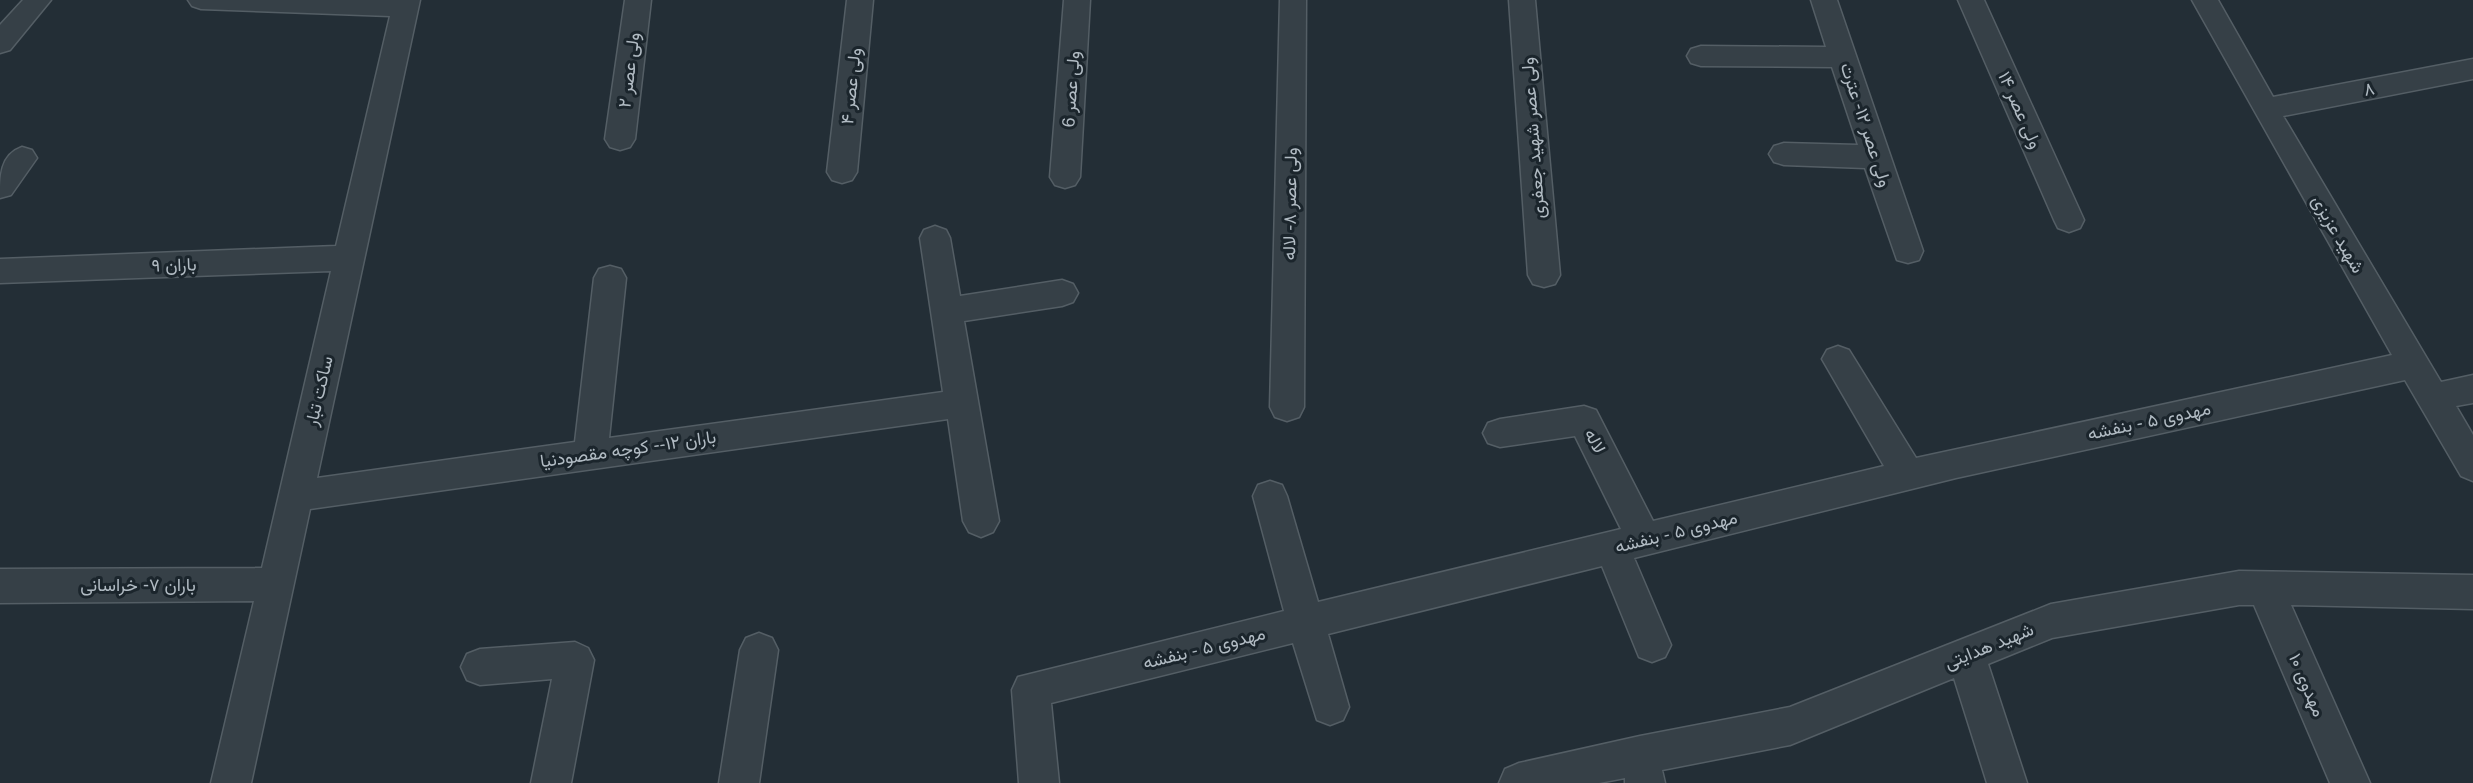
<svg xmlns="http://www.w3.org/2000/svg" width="2473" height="783" font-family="Arial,Vazirmatn,sans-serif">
  <rect width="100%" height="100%" fill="#232e36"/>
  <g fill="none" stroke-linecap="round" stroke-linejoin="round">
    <g stroke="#545e65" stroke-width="3">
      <path id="minor" d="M23 0H51L10 50 0 53V25Z
        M188 0H420L317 478 575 442 594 278 599 269 610 266 621 269 626 278 609 438 943 392 920 238 924 230 935 226 946 230 950 238 960 296 1062 280 1073 284 1078 293 1073 302 1062 306 964 321 999 521 993 532 981 537 969 532 963 521 948 419 310 509 251 783H211L254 601 0 603V569L262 568 331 271 0 283V259L336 246 390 16 201 9 192 6Z
        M625 0H651L635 139 630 147 620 150 610 147 605 139Z
        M847 0H873L857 172 852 180 842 183 832 180 827 172Z
        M1064 0H1090L1080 177 1075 185 1065 188 1055 185 1050 177Z
        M1280 0H1306L1304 407 1299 417 1287 421 1275 417 1270 407Z
        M1509 0H1535L1560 275 1555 284 1544 287 1533 284 1528 275Z
        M1811 0H1837L1923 251 1919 260 1908 263 1897 260 1865 168 1784 165 1774 162 1769 154 1774 146 1784 143 1858 145 1832 67 1701 66 1691 63 1687 56 1691 49 1701 46 1826 47Z
        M1958 0H1984L2084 220 2080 228 2069 232 2058 228 2054 220Z
        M2192 0H2218L2273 97 2473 59V79L2283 116 2441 382 2473 375V403L2456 406 2473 435V481L2461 476 2405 380 1956 478 1634 558 1671 645 1665 657 1652 662 1639 657 1602 566 1328 634 1349 707 1343 720 1330 725 1317 720 1293 643 1051 703 1059 783H1019L1012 690 1018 677 1284 611 1253 496 1258 485 1270 481 1282 485 1287 496 1318 602 1621 529 1575 436 1500 447 1488 443 1483 433 1488 423 1500 419 1584 406 1596 410 1653 521 1884 466 1822 359 1827 350 1838 346 1849 350 1916 458 2392 355Z
        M22 147 32 150 37 158 11 195 0 198C0 176 0 155 22 147Z
        M2239 571 2473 575V609L2291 605 2370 783H2330L2254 605H2239L2052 638 1988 664 2027 783H1987L1954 678 1790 745 1662 770 1665 783H1625V778L1599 783H1499L1505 769 1519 763 1640 736 1790 707 2051 604Z
        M759 633 772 638 778 650 759 783H719L740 650 746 638Z
        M575 642 588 648 594 660 571 783H531L552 679 480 685 467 680 461 667 467 654 480 649Z"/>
    </g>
    <use href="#minor" fill="#364047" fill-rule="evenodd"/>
  </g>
  <g text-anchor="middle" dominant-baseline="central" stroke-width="6" stroke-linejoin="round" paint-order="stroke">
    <g font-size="18" fill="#b1bbc3" stroke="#1b252c">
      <text transform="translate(629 70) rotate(-83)">ولی عصر ۲</text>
      <text transform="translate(851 86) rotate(-84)">ولی عصر ۴</text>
      <text transform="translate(1071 89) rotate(-86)">ولی عصر 6</text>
      <text transform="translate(2369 89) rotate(-11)">۸</text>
      <text transform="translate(2020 110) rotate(66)">ولی عصر ۱۴</text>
      <text transform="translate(1866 125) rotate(72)">ولی عصر ۱۲- عترت</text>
      <text transform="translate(1533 138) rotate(-94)">ولی عصر شهید جعفری</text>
      <text transform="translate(1290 204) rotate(-89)">ولی عصر ۸- لاله</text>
      <text transform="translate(2338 234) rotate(60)">شهید عزیزی</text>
      <text transform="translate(174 265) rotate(-2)">باران ۹</text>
      <text transform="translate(319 391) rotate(-77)">ساکت تبار</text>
      <text transform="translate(2149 421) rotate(-12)">مهدوی ۵ - بنفشه</text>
      <text transform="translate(1595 441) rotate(63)">لاله</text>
      <text transform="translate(628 449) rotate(-8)">باران ۱۲-- كوچه مقصودنيا</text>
      <text transform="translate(1676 532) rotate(-14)">مهدوی ۵ - بنفشه</text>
      <text x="138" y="585">باران ۷- خراسانی</text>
      <text transform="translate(1989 646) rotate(-22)">شهید هدایتی</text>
      <text transform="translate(1204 648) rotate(-14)">مهدوی ۵ - بنفشه</text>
      <text transform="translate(2307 685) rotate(67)">مهدوی ۱۰</text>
    </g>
  </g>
</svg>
